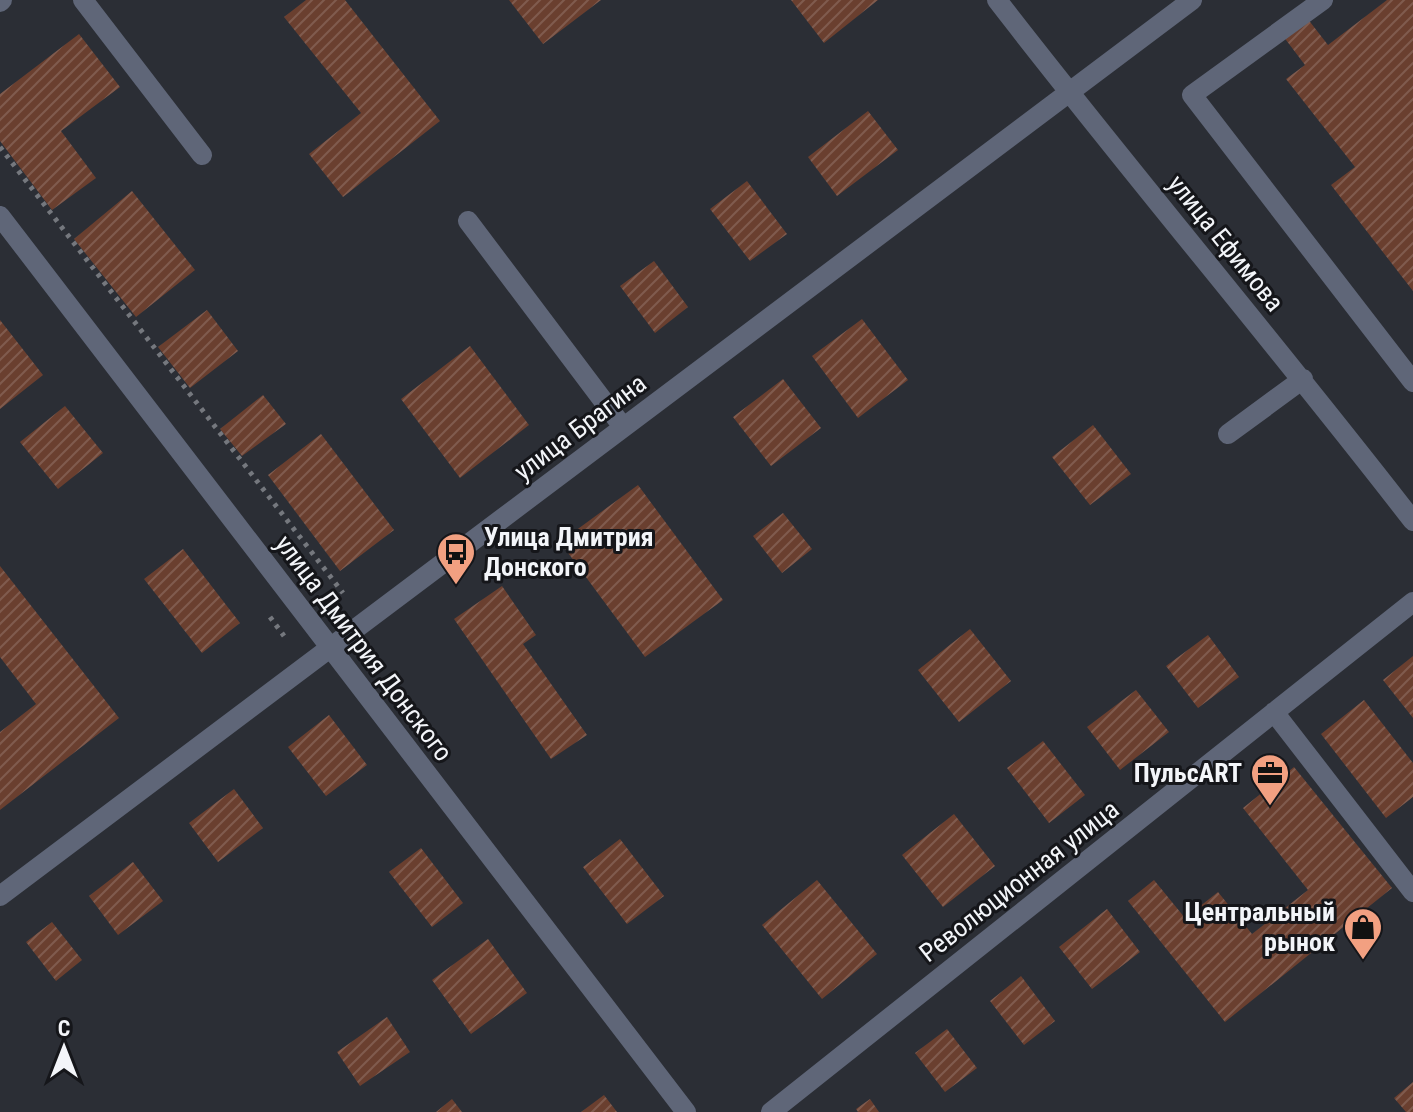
<svg xmlns="http://www.w3.org/2000/svg" width="1413" height="1112" font-family="'Roboto Condensed',sans-serif">
  <defs>
    <pattern id="building-hatch" width="6" height="6" patternUnits="userSpaceOnUse" patternTransform="scale(2)"><rect width="6" height="6" fill="#6a3f2f"/><path d="M-1 1l2-2M0 6l6-6M5 7l2-2" fill="none" stroke="#805b4e"/></pattern>
  </defs>
  <rect width="100%" height="100%" fill="#2b2e35"/>
  <path fill="url(#building-hatch)" d="M306 0H345L440 121 343 197 309 154 361 113 284 17Z
    M509 0H601L543 44Z
    M791 0H878L824 43Z
    M1387 0H1413V291L1331 185 1355 167 1286 79 1305 65 1283 36 1307 18 1328 45Z
    M79 34 120 87 61 131 96 178 52 210 0 141V94Z
    M868 111 898 150 837 196 808 157Z
    M747 181 787 234 750 261 710 209Z
    M132 191 195 270 136 317 74 239Z
    M654 261 688 307 655 333 620 286Z
    M207 310 238 351 190 388 158 347Z
    M862 319 908 380 858 418 812 356Z
    M0 320 43 375 0 409Z
    M470 346 529 425 460 478 401 399Z
    M783 379 821 428 771 466 733 417Z
    M263 395 286 424 242 456 220 429Z
    M65 406 103 453 58 489 20 442Z
    M1093 425 1131 474 1090 505 1052 457Z
    M321 434 394 530 340 571 268 475Z
    M638 485 723 600 645 657 560 542Z
    M783 513 812 549 782 573 753 536Z
    M183 549 240 623 202 653 144 579Z
    M0 566 119 718 0 810V732L36 704 0 657Z
    M502 586 536 635 523 644 587 735 551 759 454 619Z
    M970 629 1011 681 959 722 918 670Z
    M1208 635 1239 677 1198 708 1166 666Z
    M1413 656V718L1383 680Z
    M1136 690 1169 732 1120 770 1087 727Z
    M1364 700 1413 763V797L1386 818 1321 734Z
    M329 715 367 765 326 796 288 747Z
    M1043 741 1085 795 1049 823 1007 768Z
    M1294 767 1392 888 1225 1022 1128 901 1154 880 1185 918 1218 892 1252 934 1308 890 1243 808Z
    M234 789 263 828 218 862 189 823Z
    M954 814 995 866 943 907 902 855Z
    M620 839 664 896 627 924 583 867Z
    M421 848 463 903 432 927 389 872Z
    M133 862 163 901 118 935 89 896Z
    M817 880 877 954 822 999 762 925Z
    M1107 909 1140 952 1092 989 1059 947Z
    M52 922 82 960 56 981 26 942Z
    M488 939 527 993 471 1034 432 980Z
    M1021 976 1055 1021 1024 1045 990 1001Z
    M387 1017 410 1052 360 1086 337 1052Z
    M947 1029 977 1068 945 1092 915 1053Z
    M1413 1082V1112H1406L1394 1098Z
    M604 1095 617 1112H581Z
    M452 1099 462 1112H436Z
    M870 1099 879 1112H858L856 1109Z"/>
  <g fill="none" stroke-linecap="round" stroke-linejoin="round">
    <path stroke="#75787e" stroke-width="5" stroke-dasharray="4 6" stroke-linecap="butt" d="M0 147 343 593
      M270 617 284 636"/>
    <path stroke="#5f6678" stroke-width="20" d="M83 0 202 155
      M997 0C1133 176 1277 345 1413 521
      M1323 0 1192 95 1413 382
      M0 2 2 0
      M0 216 686 1112
      M468 221 623 427
      M1228 434 1303 379
      M1274 712 1413 892
      M0 896 1192 0
      M771 1112 1413 602"/>
  </g>
  <defs>
    <g id="bus-pin" transform="scale(2)"><path d="M0 17L-7.5 6A9.5 9.5 0 1 1 7.5 6Z" fill="#f2a081" stroke="#15161a"/><path d="M-5-6H5V4H4V6H2V4H-2V6H-4V4H-5ZM-3.5-4V0h7V-4ZM-3.5 1.2v1.5H-2V1.2ZM2 1.2v1.5H3.5V1.2Z" fill="#111"/></g>
    <g id="office-pin" transform="scale(2)"><path d="M0 17L-7.5 6A9.5 9.5 0 1 1 7.5 6Z" fill="#f2a081" stroke="#15161a"/><path d="M-6-3h4V-5.5h4V-3h4V5H-6ZM-1-4.5V-3h2v-1.5ZM-6 0V1H6V0Z" fill="#111"/></g>
    <g id="shop-pin" transform="scale(2)"><path d="M0 17L-7.5 6A9.5 9.5 0 1 1 7.5 6Z" fill="#f2a081" stroke="#15161a"/><path d="M-5-2.5h2.3a2.7 3.5 0 0 1 5.4 0H5L5.5 6h-11ZM-1.5-2.5h3a1.5 2.3 0 0 0-3 0Z" fill="#111"/></g>
  </defs>
  <g fill-rule="evenodd">
    <use href="#bus-pin" x="456" y="552"/>
    <use href="#office-pin" x="1270" y="773"/>
    <use href="#shop-pin" x="1363" y="927"/>
  </g>
  <g text-anchor="middle" dominant-baseline="central" stroke-width="6" stroke-linejoin="round" paint-order="stroke">
    <g font-size="26" fill="#f3f5f9" stroke="#15161a">
      <text transform="translate(1226 243) rotate(51)">улица Ефимова</text>
      <text transform="translate(580 427) rotate(-37)">улица Брагина</text>
      <text transform="translate(364 648) rotate(53)">улица Дмитрия Донского</text>
      <text transform="translate(1019 881) rotate(-38)">Революционная улица</text>
    </g>
    <g font-size="26" font-weight="bold" fill="#f3f5f9" stroke="#15161a" text-anchor="end">
      <text x="484" y="537" text-anchor="start">Улица Дмитрия<tspan x="484" dy="30">Донского</tspan></text>
      <text x="1242" y="773">ПульсART</text>
      <text x="1335" y="912">Центральный<tspan x="1335" dy="30">рынок</tspan></text>
    </g>
  </g>
  <g transform="translate(64 1048)" stroke="#15161a" stroke-width="6" paint-order="stroke">
  <path d="M0-6L14 30L0 20L-14 30Z" fill="#f3f5f9"/>
  <text y="-12" font-size="22" font-weight="bold" text-anchor="middle" fill="#f3f5f9">С</text>
  </g>
</svg>
